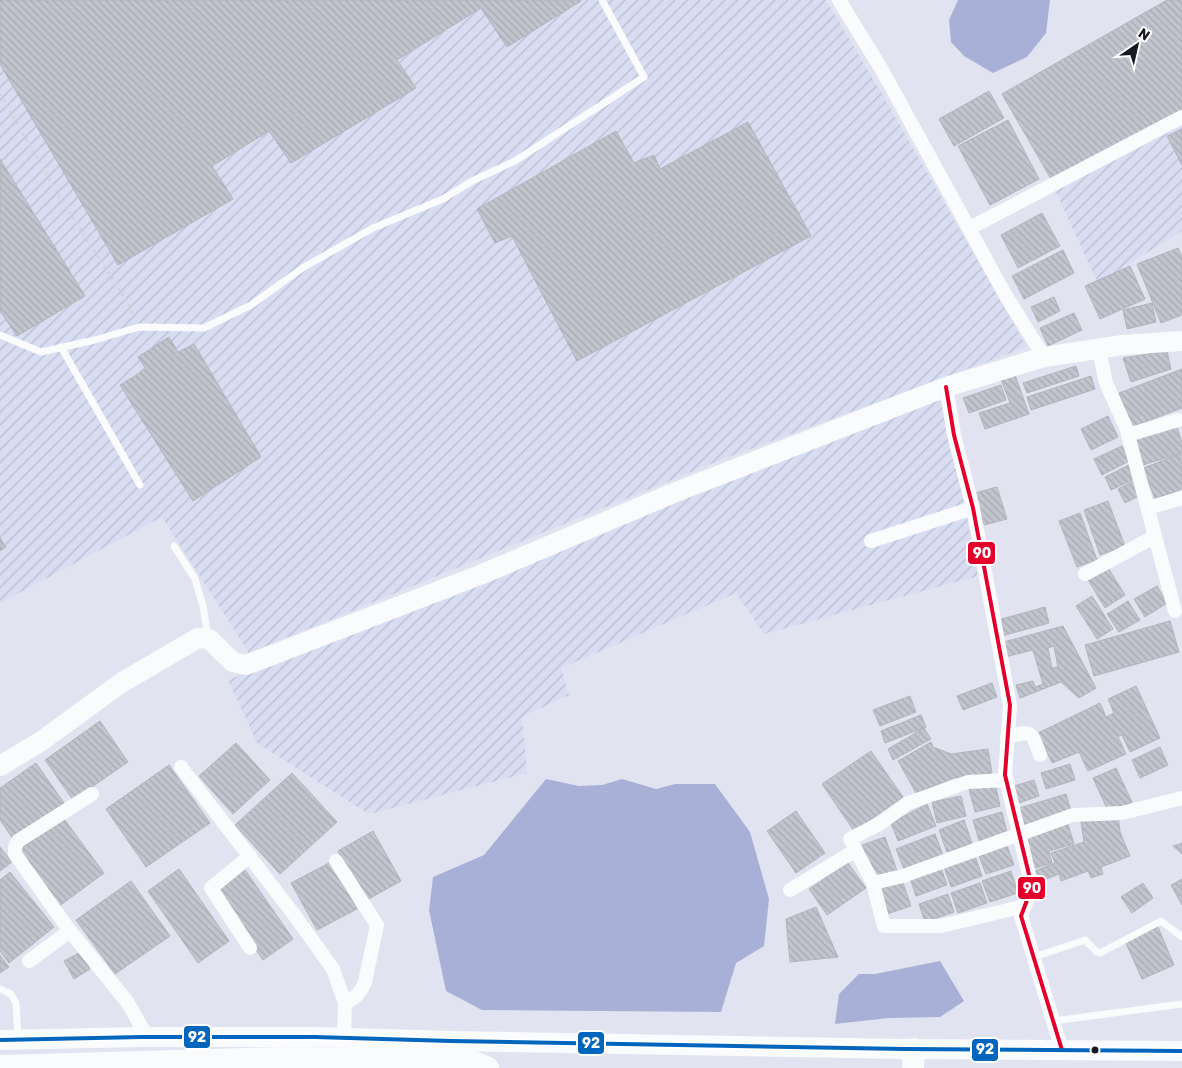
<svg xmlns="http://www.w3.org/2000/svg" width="1182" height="1068" font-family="Rubik,sans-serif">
  <defs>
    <pattern id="industrial-furrows" width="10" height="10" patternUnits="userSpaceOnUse" patternTransform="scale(1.25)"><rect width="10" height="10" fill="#d8ddf2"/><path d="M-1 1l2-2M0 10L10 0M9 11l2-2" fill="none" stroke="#b9bdcf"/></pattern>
    <pattern id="building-back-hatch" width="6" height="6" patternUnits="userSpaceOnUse" patternTransform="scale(1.25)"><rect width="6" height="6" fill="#c2c5ce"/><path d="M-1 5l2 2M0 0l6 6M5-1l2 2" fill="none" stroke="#a6a9b1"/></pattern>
  </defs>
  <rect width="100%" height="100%" fill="#e1e4f0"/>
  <path fill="url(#industrial-furrows)" d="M0 0H826L882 94 1027 347 723 459 249 653 162 517 0 603Z
    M1182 123V231L1098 283 1055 190Z
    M944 396 978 576 764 634 736 593 561 668 569 695 522 717 527 773 369 814 257 743 228 680 488 579 824 442Z"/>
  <path fill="#a8b0d7" d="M958 0H1050L1046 33 1027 57 993 73 964 56 951 42 949 20Z
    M546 779 579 786 602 785 622 779 656 789 675 784H715L750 832 769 899 764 946 736 963 721 1012 482 1010 446 991 429 910 433 877 484 855Z
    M940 961 964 1001 940 1017 889 1018 835 1024 839 994 859 974H875Z"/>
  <path fill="url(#building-back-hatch)" stroke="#b2b4bd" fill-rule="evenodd" d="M0 0H580L581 1 507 47 481 8 397 60 416 88 291 163 269 131 212 166 233 199 118 265 0 64Z
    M1167 0H1182V110L1051 179 1002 94Z
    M989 91 1004 118 954 146 939 119Z
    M1008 120 1039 179 990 205 958 146Z
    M748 122 811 236 577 361 512 236 495 243 477 209 616 131 634 163 654 155 660 169Z
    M1182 129V165L1167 136Z
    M0 159 85 296 17 336 0 311Z
    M1042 213 1060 246 1018 268 1001 235Z
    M1178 248 1182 257V315L1161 323 1137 264Z
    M1063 250 1074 273 1024 299 1012 276Z
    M1130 266 1145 299 1100 319 1085 286Z
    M1054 297 1060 311 1038 322 1031 307Z
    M1152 303 1156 322 1127 329 1123 310Z
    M1074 313 1082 330 1048 346 1040 328Z
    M169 337 178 352 194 344 261 457 193 501 120 385 146 369 138 357Z
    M1167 351 1171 369 1131 382 1123 358Z
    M1076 366 1079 376 1027 393 1023 383Z
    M1182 369V408L1132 427 1119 393Z
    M1015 375 1029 414 985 429 979 413 1010 403 1001 379Z
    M1091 376 1095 389 1031 410 1027 397Z
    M1001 385 1006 400 969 413 963 398Z
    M1108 416 1118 437 1091 450 1081 429Z
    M1176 424 1182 443V453L1143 465 1135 437Z
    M1122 446 1129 461 1102 475 1094 459Z
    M1181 454 1182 489 1155 499 1143 468Z
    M1129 465 1135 479 1111 490 1105 477Z
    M1134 481 1141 495 1125 503 1118 489Z
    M997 487 1007 519 984 525 975 493Z
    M1108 501 1125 546 1100 555 1084 510Z
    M1080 513 1097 560 1077 567 1059 521Z
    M0 538 6 547 0 551Z
    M1107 566 1125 595 1105 608 1087 578Z
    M1157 586 1167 603 1145 617 1134 599Z
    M1092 596 1113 629 1097 639 1076 606Z
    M1128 601 1140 620 1119 632 1107 614Z
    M1045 607 1049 623 1002 636 998 620Z
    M1170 621 1179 652 1094 676 1085 645Z
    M1063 626 1096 688 1079 698 1061 682 1020 698 1016 685 1033 681 1035 687 1043 684 1033 650 1005 657 1000 643ZM1054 646 1058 667 1052 668 1048 648Z
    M992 683 997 697 963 710 957 696Z
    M1136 686 1160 738 1130 752 1122 735 1118 737 1126 754 1088 771 1079 752 1052 763 1038 733 1100 703 1106 717 1114 713 1108 699Z
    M910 696 916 712 880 726 873 710Z
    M921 715 926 727 885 743 881 731Z
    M100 721 128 762 73 800 45 760Z
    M924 728 931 739 893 760 888 749Z
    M931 742 933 747 951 754 988 749 992 773 954 778 916 793 898 761Z
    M236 743 270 780 233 814 199 776Z
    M1160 747 1168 765 1140 778 1132 760Z
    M871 751 903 797 854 831 822 784Z
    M36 763 64 803 13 839 0 820V788Z
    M1070 764 1075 780 1046 789 1041 773Z
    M169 765 210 823 146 867 106 809Z
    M1116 768 1132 802 1109 813 1093 778Z
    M292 773 337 822 280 874 235 825Z
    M1034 780 1039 796 1019 803 1014 786Z
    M995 783 1000 806 975 812 969 789Z
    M1066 794 1072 814 1022 829 1016 809Z
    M961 796 966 816 937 823 932 802Z
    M927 804 936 826 898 841 891 823Z
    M796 811 825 853 796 873 767 831Z
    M1002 812 1008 837 980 844 973 820Z
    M1118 816 1120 832 1130 856 1101 867 1103 874 1091 878 1088 871 1061 881 1059 874 1036 883 1032 872 1055 863 1051 853 1084 842 1081 822Z
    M64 819 104 873 58 907 18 850Z
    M964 820 972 843 947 852 939 830Z
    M1067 821 1074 844 1049 851 1052 863 1032 869 1021 835Z
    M373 831 401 881 365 901 338 851Z
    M935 834 943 855 904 869 896 849Z
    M885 837 897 871 874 879 862 845Z
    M1006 843 1014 865 986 874 978 853Z
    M1182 843V854L1173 846Z
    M0 847 12 862 0 871Z
    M974 853 982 876 951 887 943 864Z
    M331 862 357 909 317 930 291 883Z
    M848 863 866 888 827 915 809 889Z
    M940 865 947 885 916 896 909 875Z
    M243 867 293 939 263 960 212 888Z
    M179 869 229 941 198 963 148 891Z
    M1011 871 1018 893 990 902 982 881Z
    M10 872 54 927 9 963 0 951V880Z
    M1182 879V905L1171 885Z
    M902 880 911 906 884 915 875 889Z
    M131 881 170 936 115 974 76 920Z
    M980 883 987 903 958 913 951 893Z
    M1143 883 1153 898 1132 913 1121 897Z
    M948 894 954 912 925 922 919 904Z
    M816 907 838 957 790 962 786 919Z
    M1158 927 1174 965 1142 979 1125 941Z
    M81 952 90 969 74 979 64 961Z
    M0 955 9 967 0 973Z"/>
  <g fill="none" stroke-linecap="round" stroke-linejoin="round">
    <path stroke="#d3d3d6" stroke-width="3" stroke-dasharray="2.5 4" stroke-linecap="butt" d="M0 94 61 199 127 302 134 316"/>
    <path stroke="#fafbfd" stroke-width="7" d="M0 335 41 352 95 340 139 327 204 328 251 305 304 267 373 228 443 199 474 180 515 161 644 77 602 0
      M61 347 140 485
      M174 546 195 579 203 606 208 638
      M1034 957 1085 940 1097 952 1100 953 1161 921 1182 937
      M0 989 11 994 16 1003 18 1037
      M1053 1021 1182 1004"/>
    <path stroke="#fafbfd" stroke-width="14" d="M839 0 882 70 1006 296 1044 357
      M970 228 1182 117
      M1099 349 1106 383 1128 432V435L1175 611
      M946 387 954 435 973 508 1010 705 1005 775 1032 887 1021 916 1062 1050
      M1128 435 1178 420
      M1148 508 1182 498
      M871 541 973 508
      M1085 574 1154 537
      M1007 737C1033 730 1031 731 1040 755
      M181 767 295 916 333 969 345 1003 344 1038
      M1007 780 968 782 908 803 881 823 850 839 873 883 884 926H941L1025 906
      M92 794 18 841 15 847V854L70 931 128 1003 147 1037
      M250 856 211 888 250 948
      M336 861 377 925 365 982C361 992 356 998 345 1003
      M873 883 903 876 1073 815 1122 813 1182 798
      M790 890 856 850
      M29 961 70 931"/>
    <path stroke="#fafbfd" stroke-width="20" d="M0 766 40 742 121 683 198 638 209 639 233 662 246 665 480 575 671 494 946 387 1044 357 1123 345 1182 341
      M0 1040 142 1037H315L451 1041 905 1049 1182 1051"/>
    <path stroke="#fafbfd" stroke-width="22" d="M0 1066 284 1058 469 1060 488 1068
      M913 1068 914 1049"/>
    <g stroke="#fff" stroke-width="8">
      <path id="bus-1" d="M946 387 954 435 973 508 1010 705 1005 775 1032 887 1021 916 1062 1050"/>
    </g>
    <g stroke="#fff" stroke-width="8">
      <path id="bus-2" d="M0 1040 142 1037H315L451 1041 905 1049 1182 1051"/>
    </g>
    <use href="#bus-1" stroke="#e4002b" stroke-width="4"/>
    <use href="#bus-2" stroke="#0065bd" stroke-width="4"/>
  </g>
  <circle fill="#181921" stroke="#fff" stroke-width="2" cx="1095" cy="1050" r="4.5"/>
  <g stroke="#fff" stroke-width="2">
    <rect x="967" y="541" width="29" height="24" rx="5" fill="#e4002b"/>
    <rect x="1017" y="876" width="29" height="24" rx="5" fill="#e4002b"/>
    <rect x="183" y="1025" width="28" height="24" rx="5" fill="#0065bd"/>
    <rect x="577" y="1031" width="28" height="24" rx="5" fill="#0065bd"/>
    <rect x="971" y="1038" width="28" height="24" rx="5" fill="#0065bd"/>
  </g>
  <g font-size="14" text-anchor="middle" font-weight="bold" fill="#fff">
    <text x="982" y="558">90</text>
    <text x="1032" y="893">90</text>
    <text x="197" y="1042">92</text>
    <text x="591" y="1048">92</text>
    <text x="985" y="1054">92</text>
  </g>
  <g transform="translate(1137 45) rotate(34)" stroke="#ffffff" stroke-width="4" paint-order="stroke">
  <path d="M0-4L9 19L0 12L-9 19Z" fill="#181921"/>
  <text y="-8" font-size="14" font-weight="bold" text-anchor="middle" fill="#181921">N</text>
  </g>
</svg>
